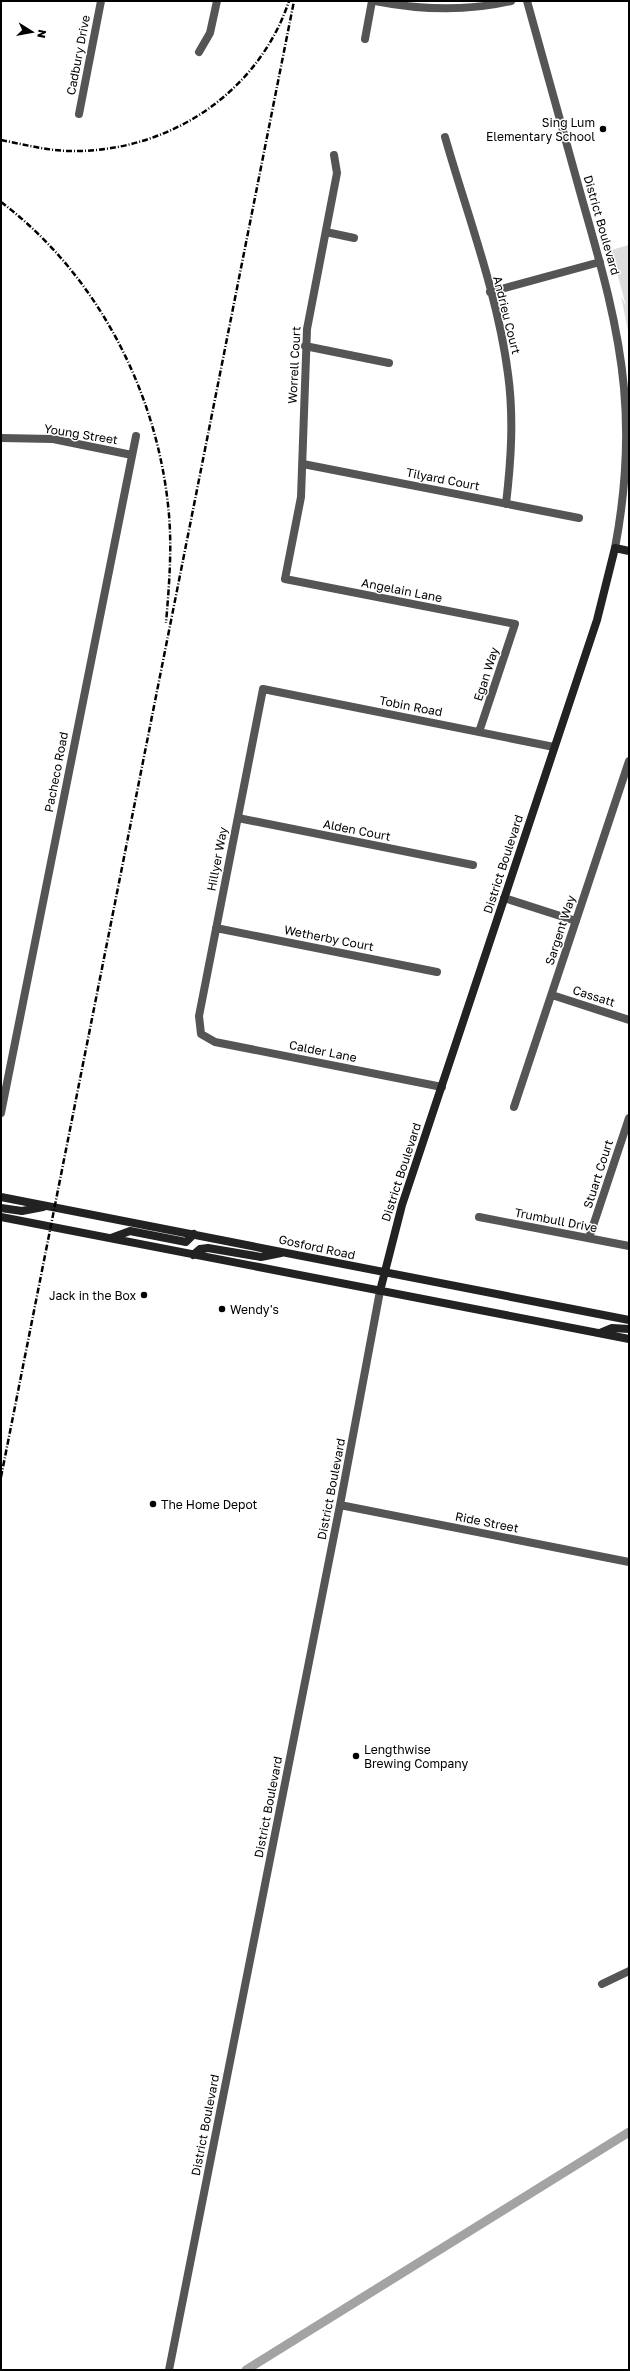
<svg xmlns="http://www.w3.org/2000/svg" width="630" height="2371" font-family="'Golos Text',sans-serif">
  <rect width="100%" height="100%" fill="#fff"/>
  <path fill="#dcdcdc" d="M629 245V336L621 296 626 306 611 250Z"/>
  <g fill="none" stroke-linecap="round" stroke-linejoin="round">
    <path stroke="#a3a3a3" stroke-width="9" d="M246 2370 629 2132"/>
    <path stroke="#555" stroke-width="8" d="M375 1C421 10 465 12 511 1
      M527 1C545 67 564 133 582 199 600 262 618 323 624 388 629 442 625 495 615 548
      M365 39 372 1
      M199 52 210 33 217 1
      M79 114 101 1
      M445 137C467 214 498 295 508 374 514 418 511 461 506 504
      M334 155 337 173 307 329 301 497 285 579 515 624 479 732
      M326 232 354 238
      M490 292 600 262
      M305 346 389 363
      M1 438 53 439 132 455
      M303 464 579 518
      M238 818 473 865
      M504 898 576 921
      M216 928 437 972
      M552 995 629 1020
      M442 1087 215 1042 201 1034 199 1016 263 689 554 747
      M514 1107 629 761
      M1 1113 136 436
      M479 1217 629 1246
      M589 1238 629 1118
      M340 1505 629 1562
      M602 1984 629 1971
      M169 2370 340 1505 380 1291"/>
    <path stroke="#222" stroke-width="8" d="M1 1197 629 1320
      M1 1208 22 1211 43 1207
      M1 1217 629 1339
      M111 1238 130 1231 186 1242 194 1234
      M193 1255 200 1249 208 1248 261 1257 281 1253
      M380 1291 402 1205 597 620 615 548 629 551
      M600 1333 612 1328 629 1329"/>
    <path stroke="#000" stroke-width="2.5" stroke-dasharray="6 2 1 2" stroke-linecap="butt" d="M1 140C27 145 52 152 79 151 173 149 259 91 289 1
      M1 202C98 275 159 395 169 515 172 551 169 587 166 623
      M1 1477 294 1"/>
  </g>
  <g fill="#000" stroke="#fff" stroke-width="1.5">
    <circle cx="603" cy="129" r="4"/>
    <circle cx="144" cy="1295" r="4"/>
    <circle cx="222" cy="1309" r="4"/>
    <circle cx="153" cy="1504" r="4"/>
    <circle cx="356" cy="1756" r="4"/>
  </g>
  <g text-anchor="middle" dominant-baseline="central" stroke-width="3" stroke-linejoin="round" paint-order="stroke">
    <g font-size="12" fill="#000" stroke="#fff">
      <text transform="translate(78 55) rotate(-79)">Cadbury Drive</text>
      <text transform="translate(602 225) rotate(74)">District Boulevard</text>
      <text transform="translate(507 315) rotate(76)">Andrieu Court</text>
      <text transform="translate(294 365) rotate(-87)">Worrell Court</text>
      <text transform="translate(81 434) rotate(9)">Young Street</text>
      <text transform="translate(443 479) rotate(11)">Tilyard Court</text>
      <text transform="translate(402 590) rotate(11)">Angelain Lane</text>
      <text transform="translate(486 674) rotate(-72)">Egan Way</text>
      <text transform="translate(411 706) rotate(11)">Tobin Road</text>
      <text transform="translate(56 772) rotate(-79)">Pacheco Road</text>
      <text transform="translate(357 830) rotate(11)">Alden Court</text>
      <text transform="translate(217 859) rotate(-79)">Hillyer Way</text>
      <text transform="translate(503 864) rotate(-72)">District Boulevard</text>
      <text transform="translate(560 930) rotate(-72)">Sargent Way</text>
      <text transform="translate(329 938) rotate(11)">Wetherby Court</text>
      <text transform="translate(594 996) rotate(18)">Cassatt</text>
      <text transform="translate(323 1051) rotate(11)">Calder Lane</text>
      <text transform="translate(401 1172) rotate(-72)">District Boulevard</text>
      <text transform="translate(598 1174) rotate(-72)">Stuart Court</text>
      <text transform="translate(556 1220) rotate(11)">Trumbull Drive</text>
      <text transform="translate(317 1247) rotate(12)">Gosford Road</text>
      <text transform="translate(331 1489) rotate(-79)">District Boulevard</text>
      <text transform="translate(487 1522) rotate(11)">Ride Street</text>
      <text transform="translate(268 1807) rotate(-79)">District Boulevard</text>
      <text transform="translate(205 2125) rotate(-79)">District Boulevard</text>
    </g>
    <g font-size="12" fill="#000" stroke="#fff" text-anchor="start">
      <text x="595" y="122" text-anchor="end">Sing Lum<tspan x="595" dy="14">Elementary School</tspan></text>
      <text x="136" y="1295" text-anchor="end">Jack in the Box</text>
      <text x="230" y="1309">Wendy's</text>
      <text x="161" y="1504">The Home Depot</text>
      <text x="364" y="1749">Lengthwise<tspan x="364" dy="14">Brewing Company</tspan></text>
    </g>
  </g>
  <rect width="630" height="2371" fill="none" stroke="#000000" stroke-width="4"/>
  <g transform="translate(32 32) rotate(101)" stroke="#ffffff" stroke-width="3" paint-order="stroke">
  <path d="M0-3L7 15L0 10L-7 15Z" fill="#000000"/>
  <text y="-6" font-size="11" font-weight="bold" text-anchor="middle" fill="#000000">N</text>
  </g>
</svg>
